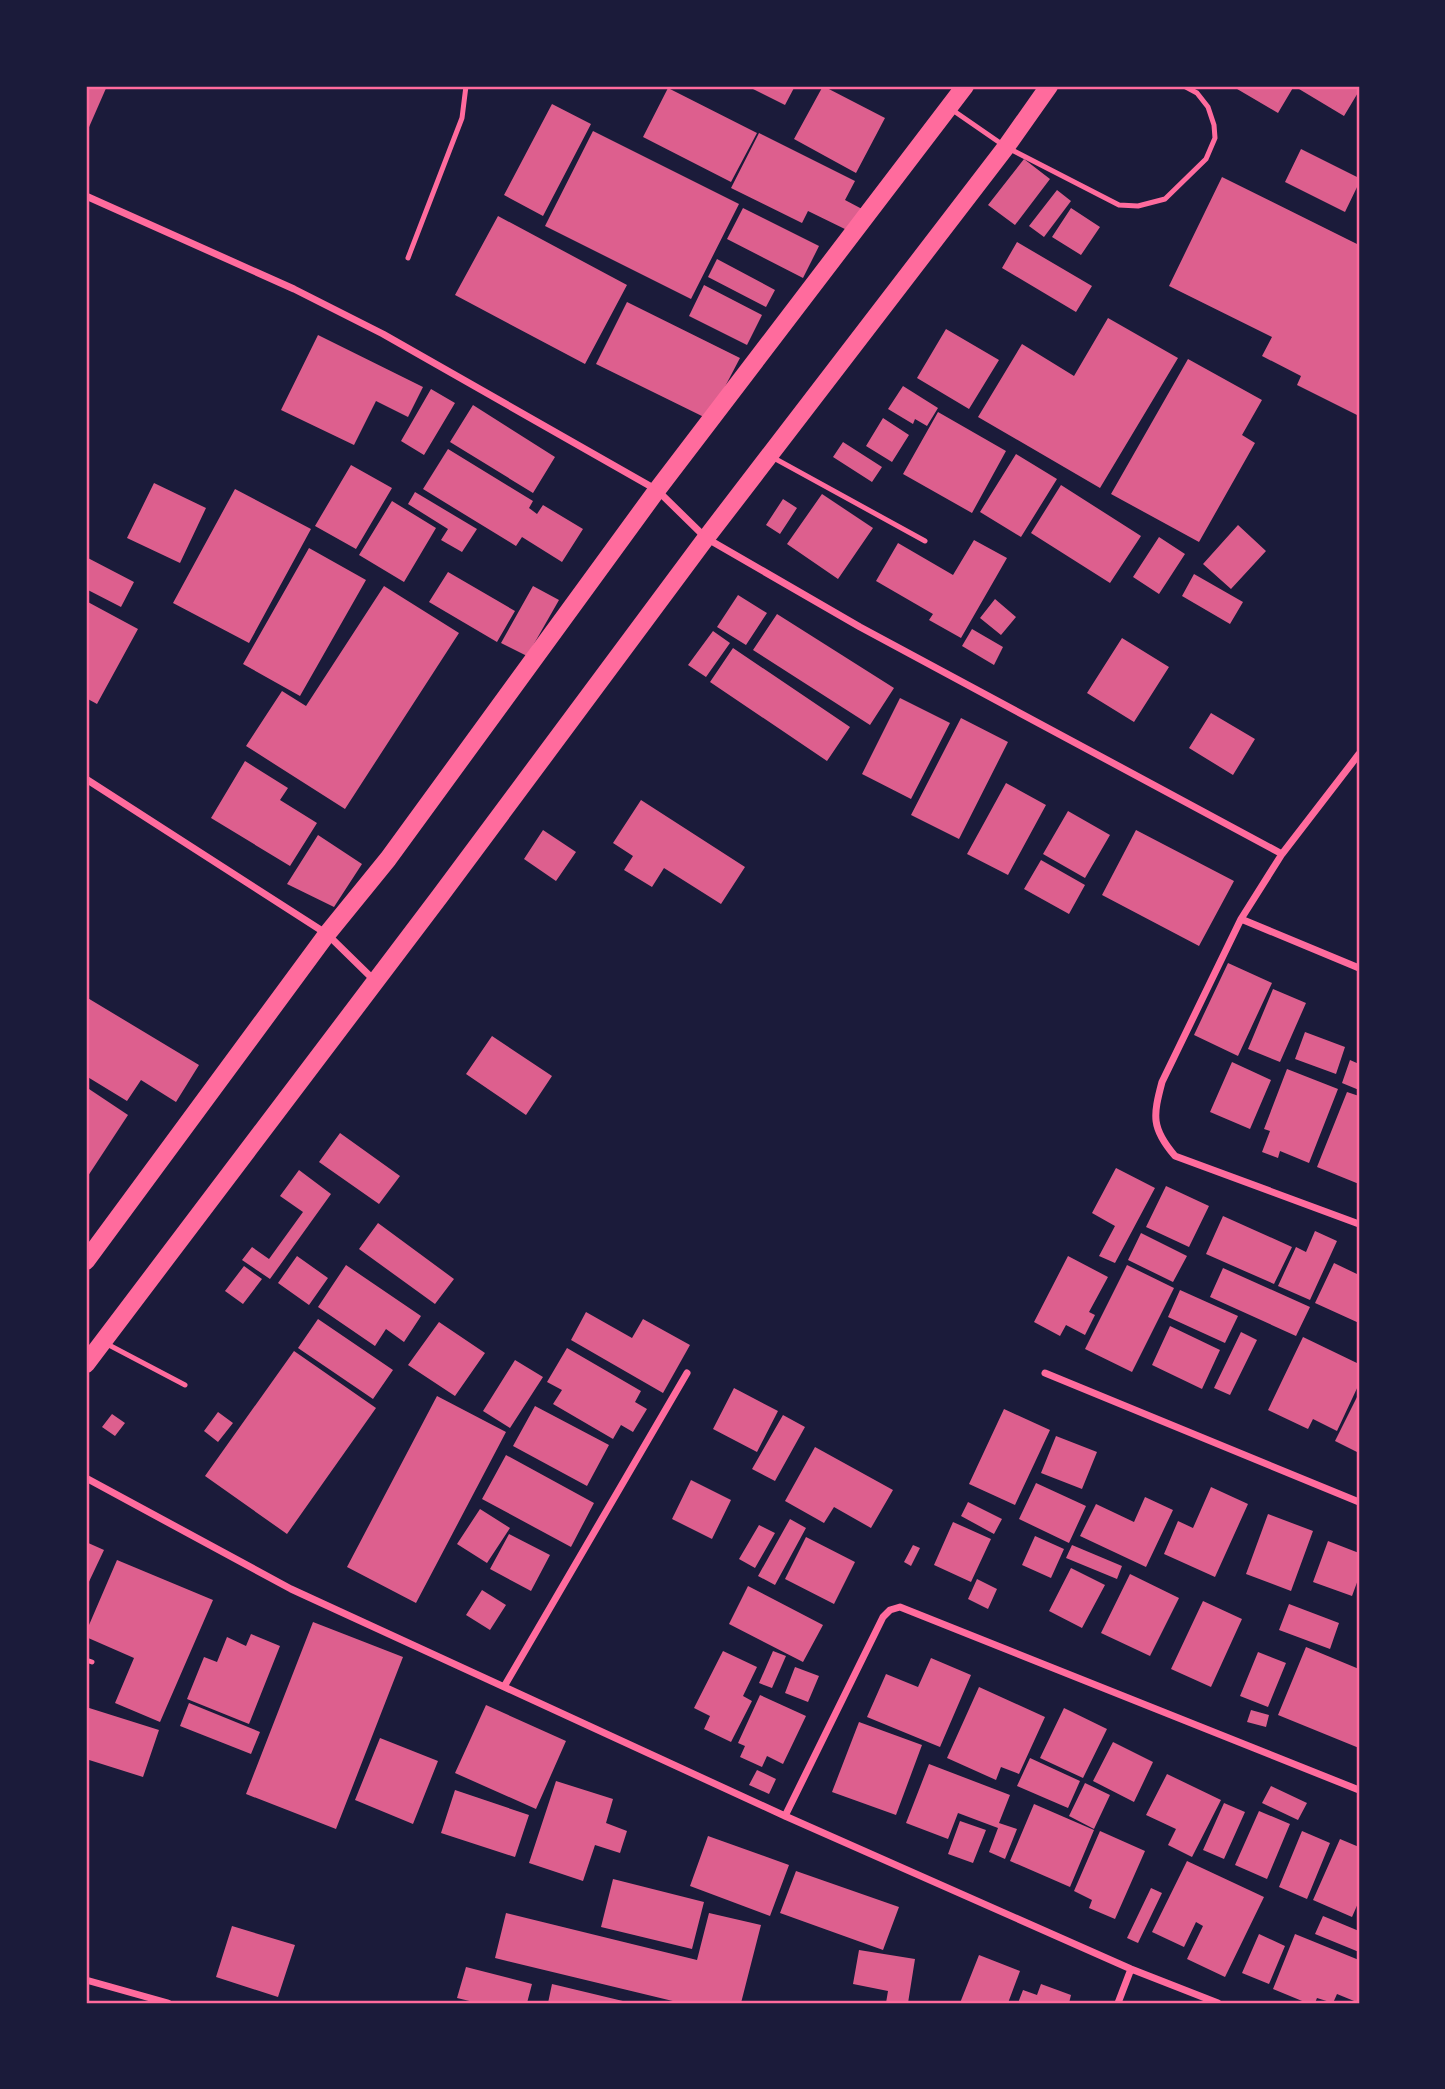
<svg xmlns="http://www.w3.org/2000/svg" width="1445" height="2089" font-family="Inter,sans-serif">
  <rect width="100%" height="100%" fill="#1b1b3a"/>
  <path fill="#dd5f8e" d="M86 86H107L86 134Z
    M747 86H795L785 105Z
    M823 86 885 118 856 173 794 139Z
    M1232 86H1359V91L1344 116 1294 86 1278 113Z
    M668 88 757 133 731 182 643 137Z
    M552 104 591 124 543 216 504 195Z
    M593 131 739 204 691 299 545 226Z
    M759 133 855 181 845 200 862 209 851 232 808 211 802 223 731 188Z
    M1301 149 1359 178V183L1345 212 1285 182Z
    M1024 159 1050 179 1015 225 988 205Z
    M1222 177 1359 245V416L1297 385 1301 376 1262 356 1272 337 1169 286Z
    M1057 190 1071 201 1044 237 1029 226Z
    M743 208 819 246 803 278 727 239Z
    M1071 208 1100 227 1081 255 1052 237Z
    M498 216 627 285 585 364 455 295Z
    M1017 242 1092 286 1076 312 1002 268Z
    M717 259 775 290 766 307 708 277Z
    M704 285 762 315 747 345 689 316Z
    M627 302 740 358 708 419 596 364Z
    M1108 318 1178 358 1100 488 978 417 1022 344 1074 376Z
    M946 329 999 360 969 409 917 378Z
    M318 335 423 387 408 417 376 401 354 445 281 410Z
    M1188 359 1262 400 1242 435 1255 443 1199 542 1111 494Z
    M903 386 938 408 927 426 915 419 913 424 888 409Z
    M431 389 455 403 424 455 401 441Z
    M473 405 555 457 533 493 450 442Z
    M938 412 1006 451 972 513 903 474Z
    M883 418 909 435 892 462 866 446Z
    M843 442 882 467 872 482 833 457Z
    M448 449 533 501 529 508 537 514 543 505 583 529 562 562 522 537 516 546 423 489Z
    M1016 454 1057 479 1021 537 980 512Z
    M351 465 392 488 356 549 315 526Z
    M154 483 206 508 180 563 127 538Z
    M1061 485 1141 536 1110 583 1031 533Z
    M235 489 311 529 249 643 173 603Z
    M415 492 477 529 462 552 441 540 448 529 408 504Z
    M822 494 873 528 838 579 787 544Z
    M783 499 797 508 780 534 766 525Z
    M392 501 436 528 404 582 359 555Z
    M1238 525 1266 551 1231 589 1203 564Z
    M1159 537 1185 554 1159 594 1133 577Z
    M974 540 1007 558 961 638 929 620 933 614 876 581 898 543 953 575Z
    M309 548 366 580 300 696 243 664Z
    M86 557 134 582 121 607 86 589Z
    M448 572 515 611 497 642 429 602Z
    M1194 574 1243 602 1230 624 1182 596Z
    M384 586 459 633 345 809 246 746 282 691 306 706Z
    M533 586 559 600 527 656 501 643Z
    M738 595 767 613 746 645 717 627Z
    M995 599 1016 617 1001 635 980 618Z
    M86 601 138 629 97 704 86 698Z
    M777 614 894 688 870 725 753 650Z
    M972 629 1003 647 994 665 962 646Z
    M713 631 730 643 706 677 688 665Z
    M1122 638 1169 667 1134 722 1087 693Z
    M733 648 850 727 827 761 710 682Z
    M900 698 950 723 911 799 862 774Z
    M1211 713 1255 739 1233 775 1189 748Z
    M961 718 1008 742 959 839 911 815Z
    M245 761 288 788 280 800 317 823 290 866 211 818Z
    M1006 783 1046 805 1008 875 967 854Z
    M641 800 745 867 721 904 664 868 652 887 624 870 633 856 613 843Z
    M1068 811 1110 835 1085 878 1043 854Z
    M543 830 576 852 556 881 524 859Z
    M1136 830 1234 881 1199 946 1102 895Z
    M318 835 362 864 334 907 287 884Z
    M1041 860 1085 885 1069 914 1024 889Z
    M1228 963 1272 983 1238 1056 1194 1035Z
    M1273 989 1306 1003 1280 1062 1248 1049Z
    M86 997 199 1065 176 1102 141 1080 127 1101 86 1076Z
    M1305 1032 1345 1047 1336 1074 1295 1059Z
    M492 1036 552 1076 526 1115 466 1074Z
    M1350 1060 1359 1064V1090L1342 1083Z
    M1232 1062 1271 1080 1250 1129 1210 1112Z
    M1287 1069 1338 1089 1309 1163 1280 1151 1278 1158 1262 1152 1270 1131 1264 1129Z
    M86 1087 128 1115 86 1179Z
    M1347 1092 1359 1096V1184L1317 1167Z
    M340 1133 400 1176 379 1204 319 1162Z
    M1116 1168 1155 1188 1115 1263 1099 1256 1115 1226 1092 1213Z
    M299 1170 331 1194 270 1279 242 1260 252 1247 269 1259 303 1212 280 1196Z
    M1166 1186 1209 1206 1189 1247 1146 1227Z
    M1223 1216 1292 1247 1274 1284 1206 1254Z
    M378 1223 454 1279 435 1304 359 1249Z
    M1315 1231 1337 1241 1310 1300 1278 1286 1296 1247 1306 1252Z
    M1141 1233 1187 1256 1173 1282 1128 1260Z
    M297 1256 328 1278 309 1305 278 1283Z
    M1068 1256 1108 1277 1089 1312 1095 1315 1085 1335 1066 1325 1060 1336 1034 1322Z
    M1334 1263 1359 1275V1323L1315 1303Z
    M346 1265 421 1316 404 1342 386 1329 375 1346 318 1307Z
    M1127 1265 1174 1288 1132 1372 1085 1349Z
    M244 1266 262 1279 243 1304 225 1291Z
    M1223 1268 1310 1307 1296 1336 1210 1297Z
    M1180 1290 1238 1316 1225 1343 1168 1317Z
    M586 1312 632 1338 643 1319 690 1345 663 1393 571 1340Z
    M318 1319 393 1370 373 1399 298 1348Z
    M439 1322 485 1353 455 1396 408 1365Z
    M1170 1326 1220 1350 1202 1389 1152 1365Z
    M1241 1332 1257 1340 1230 1395 1214 1388Z
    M1303 1337 1359 1364V1384L1337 1431 1313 1419 1308 1429 1268 1410Z
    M567 1348 641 1391 635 1402 647 1409 633 1432 621 1425 613 1439 553 1404 562 1390 547 1382Z
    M294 1351 376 1408 287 1534 205 1476Z
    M515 1360 543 1377 510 1428 483 1411Z
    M734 1388 778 1411 757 1452 713 1429Z
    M1359 1393V1453L1335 1441Z
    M437 1396 506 1432 416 1603 347 1567Z
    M535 1406 609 1445 587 1486 513 1446Z
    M1004 1409 1050 1430 1015 1505 969 1484Z
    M218 1412 233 1423 218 1442 204 1431Z
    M112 1414 125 1423 115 1436 102 1427Z
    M783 1415 805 1427 775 1481 752 1469Z
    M1056 1436 1097 1452 1082 1489 1041 1473Z
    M815 1447 893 1490 871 1528 834 1507 824 1523 785 1501Z
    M506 1455 594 1503 571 1547 482 1499Z
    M691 1480 731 1500 712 1539 672 1519Z
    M1036 1483 1086 1506 1069 1543 1019 1519Z
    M1211 1487 1248 1504 1215 1577 1164 1554 1178 1521 1193 1528Z
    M1145 1497 1173 1510 1146 1567 1080 1536 1096 1504 1134 1522Z
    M968 1502 1002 1519 994 1534 961 1516Z
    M480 1509 510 1528 487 1563 457 1544Z
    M1268 1514 1313 1531 1291 1591 1246 1574Z
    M790 1519 806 1528 775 1585 758 1576Z
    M953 1522 991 1539 971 1582 934 1565Z
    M759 1525 775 1533 755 1568 739 1559Z
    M509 1534 550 1555 531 1591 490 1569Z
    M1035 1536 1064 1549 1051 1578 1022 1565Z
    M806 1537 855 1562 834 1604 785 1579Z
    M1328 1541 1359 1553V1577L1352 1596 1313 1582Z
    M86 1542 104 1550 86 1588Z
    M913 1545 920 1548 911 1566 904 1562Z
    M1072 1545 1122 1566 1117 1579 1066 1558Z
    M117 1560 213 1600 160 1722 115 1703 134 1658 86 1637V1632Z
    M1071 1568 1105 1585 1082 1628 1049 1611Z
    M1130 1574 1179 1598 1150 1656 1101 1633Z
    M977 1579 997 1589 988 1609 968 1599Z
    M748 1586 823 1625 803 1662 729 1624Z
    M482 1590 506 1605 490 1630 466 1615Z
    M1203 1601 1242 1619 1211 1687 1171 1669Z
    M1289 1604 1339 1623 1330 1649 1279 1630Z
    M313 1622 403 1657 336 1829 246 1794Z
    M251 1634 280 1646 249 1724 187 1699 204 1657 217 1662 227 1637 246 1646Z
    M1306 1647 1359 1669V1748L1278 1715Z
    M723 1651 757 1667 743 1696 752 1701 731 1742 704 1729 710 1716 694 1708Z
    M773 1651 786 1656 772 1688 759 1683Z
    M1258 1652 1286 1663 1268 1707 1240 1696Z
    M931 1658 971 1675 940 1747 867 1717 886 1674 918 1687Z
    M795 1667 819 1676 808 1702 785 1693Z
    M979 1687 1045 1717 1019 1774 1001 1767 996 1780 947 1758Z
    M760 1695 806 1716 783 1764 767 1756 762 1767 740 1757 745 1746 738 1743Z
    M189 1703 260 1732 251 1754 180 1726Z
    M486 1705 566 1741 536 1809 455 1773Z
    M86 1707 159 1730 143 1777 86 1759Z
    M1064 1708 1107 1729 1083 1778 1040 1758Z
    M1251 1710 1269 1715 1266 1727 1247 1722Z
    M859 1722 922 1745 896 1815 832 1792Z
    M380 1738 438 1761 413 1824 355 1800Z
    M1113 1742 1153 1762 1134 1802 1093 1781Z
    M1030 1758 1080 1781 1068 1808 1017 1786Z
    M929 1764 1010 1795 999 1823 1017 1829 1005 1859 989 1852 998 1828 958 1813 948 1839 906 1823Z
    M757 1770 776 1779 769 1794 749 1785Z
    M1167 1774 1221 1800 1192 1857 1168 1845 1176 1829 1146 1815Z
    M556 1781 613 1799 606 1823 627 1831 620 1853 595 1845 583 1881 529 1863Z
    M1085 1783 1110 1795 1094 1829 1069 1816Z
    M1271 1786 1307 1803 1298 1820 1262 1803Z
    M455 1790 529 1815 515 1857 441 1833Z
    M1224 1803 1245 1812 1224 1859 1203 1850Z
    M1034 1804 1094 1830 1070 1887 1010 1861Z
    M1259 1811 1290 1824 1267 1879 1235 1865Z
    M960 1821 986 1830 973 1863 948 1854Z
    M1100 1831 1145 1851 1115 1919 1089 1908 1092 1900 1074 1891Z
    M1302 1831 1330 1843 1307 1899 1279 1887Z
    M708 1836 789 1865 770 1916 690 1886Z
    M1340 1839 1359 1847V1901L1352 1917 1313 1900Z
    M1187 1861 1264 1897 1225 1977 1187 1959 1203 1926 1196 1922 1184 1947 1152 1932Z
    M796 1871 899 1907 883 1950 780 1913Z
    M613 1879 704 1902 692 1949 601 1927Z
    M1151 1888 1162 1893 1138 1943 1127 1938Z
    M506 1913 697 1960 709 1913 761 1925 741 2003H681L495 1958Z
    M1323 1916 1359 1931V1952L1315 1934Z
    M232 1926 295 1945 278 1997 216 1977Z
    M1259 1934 1285 1946 1269 1984 1242 1973Z
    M1295 1934 1359 1960V2003L1337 1994 1333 2003 1317 1998 1315 2003H1307L1273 1989Z
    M859 1950 915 1959 908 2003H886L888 1991 853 1984Z
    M979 1955 1020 1971 1008 2003H960Z
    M466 1967 532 1984 527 2003H478L457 1998Z
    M552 1984 627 2002V2003H548Z
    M1041 1984 1071 1995 1069 2003H1018L1023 1990 1037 1995Z"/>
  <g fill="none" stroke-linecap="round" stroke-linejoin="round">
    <path stroke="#ff6b9d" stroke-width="5" d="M951 109 1006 147 1119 205 1138 206 1165 199 1206 159 1215 138 1214 125 1208 107 1197 93 1184 86
      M408 258 462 118 466 86
      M772 457 925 541
      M107 1344 185 1385
      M86 1660 92 1662"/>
    <path stroke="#ff6b9d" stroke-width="7" d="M86 196 294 289 383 334 657 490 706 538 860 627 1282 854
      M1359 754 1282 854 1241 919 1162 1082C1153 1116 1151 1128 1175 1156L1359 1224
      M86 779 327 934 375 981
      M1241 919 1359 968
      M1045 1373 1359 1502
      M86 1478 291 1589 785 1816 1131 1969 1218 2003
      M505 1685 687 1373
      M785 1816 883 1617 890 1610 900 1607 1359 1790
      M86 1980 168 2003
      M1118 2003 1131 1969"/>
    <path stroke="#ff6b9d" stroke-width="18" d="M86 1261 327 934 388 859 657 490 965 86
      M86 1364 440 896 706 538 1006 147 1049 86"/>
  </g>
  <rect width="1445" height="2089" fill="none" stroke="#1b1b3a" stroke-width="175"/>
  <rect x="88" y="88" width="1270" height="1914" fill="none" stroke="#ff6b9d" stroke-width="2.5"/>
</svg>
